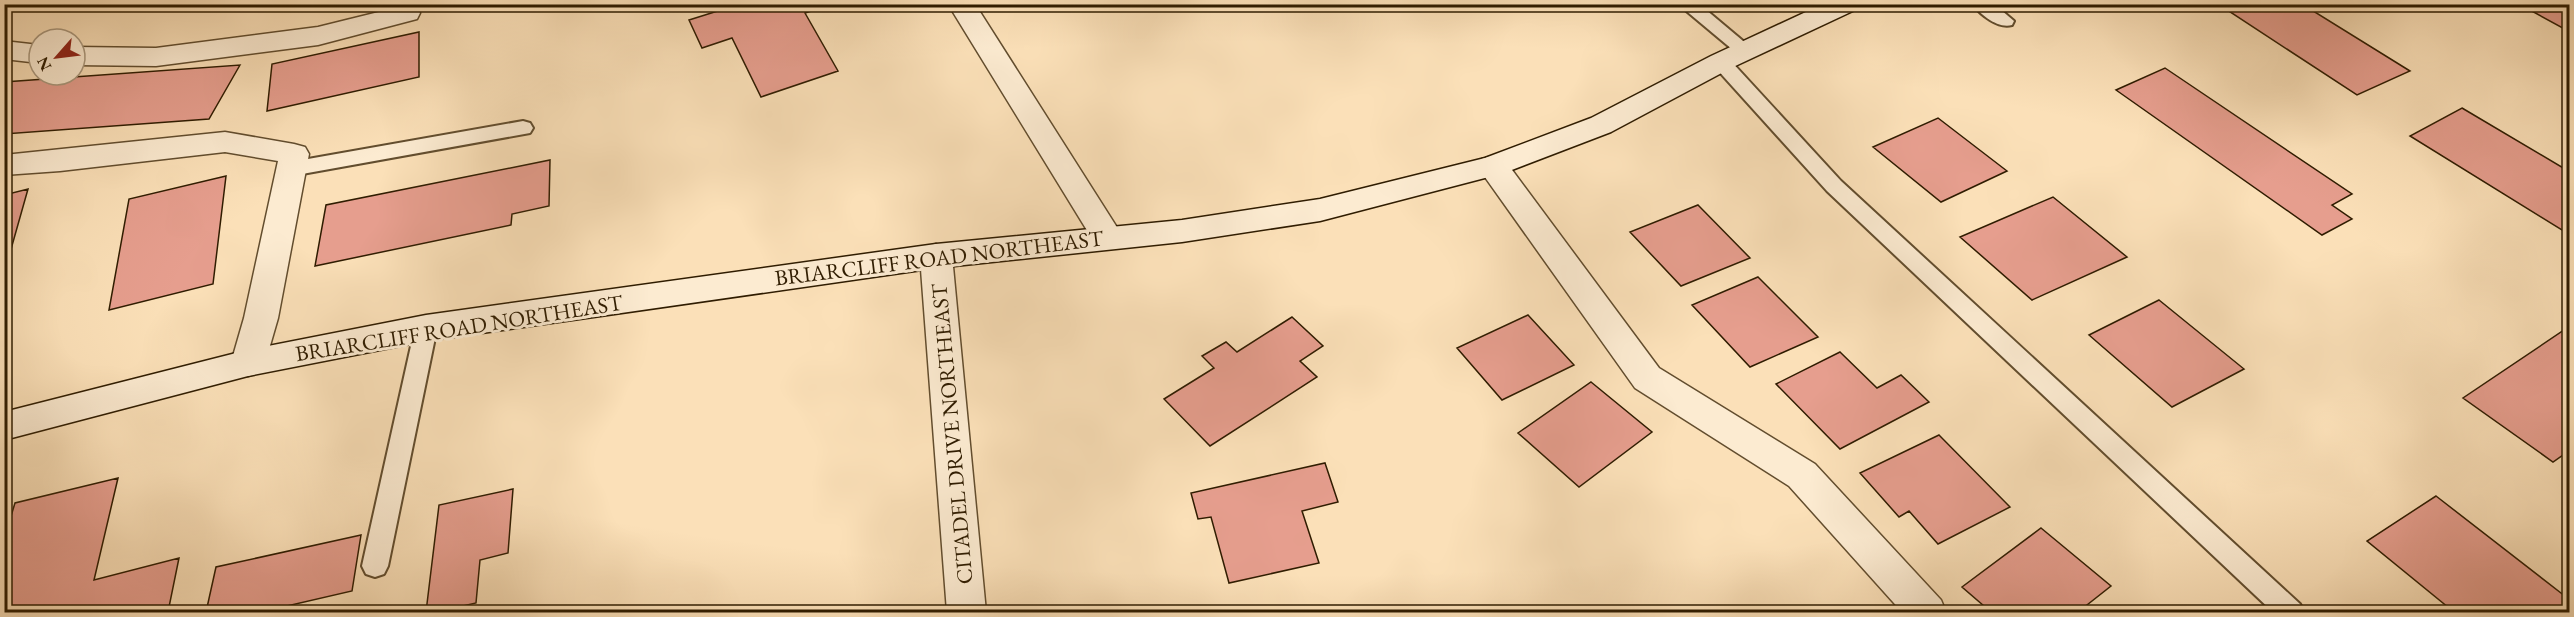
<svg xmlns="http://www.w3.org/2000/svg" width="2574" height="617" font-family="'EB Garamond',serif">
  <rect width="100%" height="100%" fill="#fbe0b8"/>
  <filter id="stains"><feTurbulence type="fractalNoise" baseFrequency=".00333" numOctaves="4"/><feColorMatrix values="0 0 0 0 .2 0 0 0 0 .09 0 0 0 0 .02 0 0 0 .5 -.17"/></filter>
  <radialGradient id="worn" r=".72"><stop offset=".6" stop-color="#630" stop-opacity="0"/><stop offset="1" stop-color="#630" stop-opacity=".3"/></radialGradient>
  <path fill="#e69e8e" stroke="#2f1c00" stroke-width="1.5" d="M740 4H822L824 7 805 13 838 71 761 97 732 38 702 48 689 20Z
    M2218 4H2302L2410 71 2357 95Z
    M2519 4H2570V32Z
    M419 32V77L267 111 272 64Z
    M240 65 209 119 4 134V82Z
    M2165 68 2352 194 2332 205 2352 219 2322 235 2116 90Z
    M2462 108 2570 172V235L2410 136Z
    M1938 118 2007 171 1941 202 1873 147Z
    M550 160 549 206 512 214 511 225 315 266 326 205Z
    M226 176 213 284 109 310 129 199Z
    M28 189 4 274V195Z
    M2053 197 2127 257 2032 300 1960 237Z
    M1698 205 1750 258 1681 286 1630 232Z
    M1758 277 1818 337 1750 367 1692 305Z
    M2159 300 2244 369 2172 407 2089 335Z
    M1528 315 1574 365 1502 400 1457 348Z
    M1292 317 1323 346 1300 361 1317 377 1210 446 1164 399 1214 368 1202 356 1226 342 1237 352Z
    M2570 326V450L2553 462 2463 398Z
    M1840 352 1877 388 1901 375 1929 402 1840 449 1776 384Z
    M1591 382 1652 432 1579 487 1518 433Z
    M1939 435 2010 507 1938 544 1909 511 1899 517 1860 473Z
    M1325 463 1338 502 1302 511 1319 563 1229 583 1211 517 1198 519 1191 493Z
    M118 478 94 580 179 558 168 612H4V539L15 503Z
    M513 489 508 553 480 560 476 603 437 612H426L439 505Z
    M2436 496 2570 600V612H2454L2367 541Z
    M2041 528 2111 586 2078 612H1991L1962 587Z
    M361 535 352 591 261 612H206L216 567Z"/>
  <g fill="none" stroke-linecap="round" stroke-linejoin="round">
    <g stroke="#624d2e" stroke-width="4">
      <path id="service" d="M1678 4H1699L1755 51 1753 55H1739Z
        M1972 4H1994L2014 21 2012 25C1998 29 1981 15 1972 4Z
        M1721 56 1728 58 1841 181 2300 604 2304 612H2273L1827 191 1714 66 1711 62 1714 58Z
        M523 121 530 123 533 128 530 133 291 176 284 174 281 169 284 164 291 162Z
        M426 319 434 322 437 328 388 566 384 574 375 577 366 574 362 566 415 328 418 322Z"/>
    </g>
    <g stroke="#624d2e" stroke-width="3">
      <path id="minor" d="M948 4H975L1118 229 1123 237 1118 245 1107 248 1096 245Z
        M407 5 417 7 420 13 417 19 318 45 156 66 75 65V47L156 48 318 27Z
        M4 41 39 45V63L4 59Z
        M225 132 294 144 305 147 309 154 278 318 265 363 260 372 248 376 236 372 231 363 244 318 278 161 225 152 60 171 4 175V155Z
        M1493 156 1504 159 1659 368 1815 464 1941 600 1946 612H1902L1789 486 1635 388 1482 173 1478 166 1482 159Z
        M936 244 947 248 952 256 986 612H947L920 256 925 248Z"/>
    </g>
    <g stroke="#2f1c00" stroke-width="3">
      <path id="secondary" d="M1823 4H1859L1855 10 1731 68 1611 132 1504 173 1320 221 1182 242 936 268 426 341 248 376 4 440V412L248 350 426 315 936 244 1182 220 1320 199 1485 158 1591 118 1711 56Z"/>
    </g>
    <use href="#service" fill="#fcebd1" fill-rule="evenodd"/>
    <use href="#minor" fill="#fcebd1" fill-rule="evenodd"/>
    <use href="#secondary" fill="#fcebd1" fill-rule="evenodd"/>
  </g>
  <g text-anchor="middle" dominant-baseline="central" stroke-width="6" stroke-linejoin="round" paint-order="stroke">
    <g font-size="22" fill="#2f1c00" stroke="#fcebd1">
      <text transform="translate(939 258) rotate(-7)">BRIARCLIFF ROAD NORTHEAST</text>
      <text transform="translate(459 328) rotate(-9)">BRIARCLIFF ROAD NORTHEAST</text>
      <text transform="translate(952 434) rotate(-95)">CITADEL DRIVE NORTHEAST</text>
    </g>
  </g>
  <rect width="2574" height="617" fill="none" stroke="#fbe0b8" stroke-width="24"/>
  <rect x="6" y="6" width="2562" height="605" fill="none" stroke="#2f1c00" stroke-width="3"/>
  <rect x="12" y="12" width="2550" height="593" fill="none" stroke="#2f1c00" stroke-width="1.5"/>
  <g transform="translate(57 57) rotate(242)"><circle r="28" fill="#fcebd1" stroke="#aa987d" stroke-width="1.5"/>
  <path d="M0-4.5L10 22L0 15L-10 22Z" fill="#8f2418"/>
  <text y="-9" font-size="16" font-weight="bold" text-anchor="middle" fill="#2f1c00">N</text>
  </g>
  <rect width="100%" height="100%" filter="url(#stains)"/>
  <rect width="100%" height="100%" fill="url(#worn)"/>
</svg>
